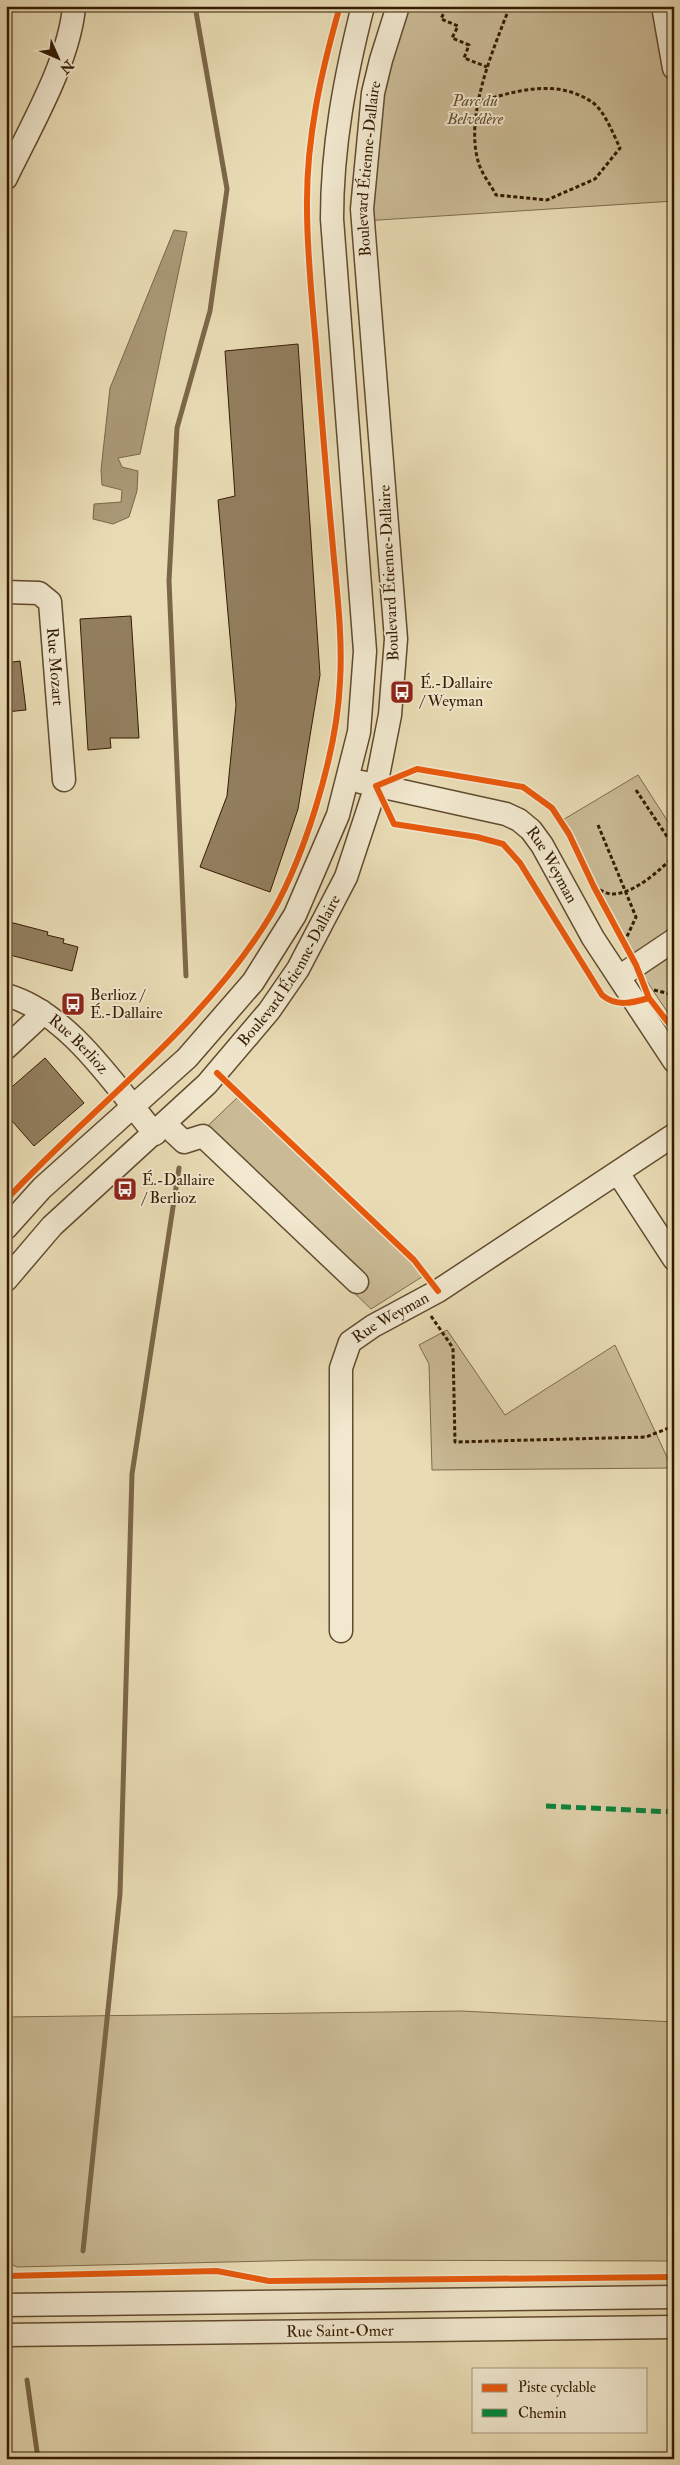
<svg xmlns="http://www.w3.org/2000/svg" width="680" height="2465" font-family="'IM FELL Double Pica',serif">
  <rect width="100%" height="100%" fill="#e9dcb5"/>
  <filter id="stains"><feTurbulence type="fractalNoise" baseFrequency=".004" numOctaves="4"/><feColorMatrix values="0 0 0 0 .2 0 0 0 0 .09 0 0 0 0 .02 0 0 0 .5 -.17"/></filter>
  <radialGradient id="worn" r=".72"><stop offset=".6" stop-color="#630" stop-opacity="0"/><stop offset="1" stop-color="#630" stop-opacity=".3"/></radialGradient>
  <path fill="#cabb96" stroke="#7f6b4c" d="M398 6H674V201L363 221Z
    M638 775 674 831V1022L636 965 561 821Z
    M240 1095 414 1260 425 1275 371 1309 194 1139Z
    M447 1330 505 1415 615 1345 672 1468 432 1470 429 1364 419 1345Z
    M462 2011 674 2022V2261L312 2260 17 2267 6 2262V2017Z"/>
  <path fill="#ab9a78" stroke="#7b6748" d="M174 230 187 232 140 454 118 458 122 467 138 471 137 491 129 517 113 524 93 519 94 504 121 502 122 490 102 485 101 470 110 388Z"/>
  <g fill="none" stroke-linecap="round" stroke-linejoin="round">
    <path stroke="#7b6748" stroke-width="5" d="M186 976 169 581 177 428 210 311 227 189 195 6
      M83 2251 120 1894 132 1474 179 1168
      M27 2380 38 2459"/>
  </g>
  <path fill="#927f5f" stroke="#341b01" d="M298 344 320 675 298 809 270 892 200 867 227 796 236 705 218 500 235 496 225 351Z
    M131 616 139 738H110L111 748 88 750 80 619Z
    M20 661 26 710 6 712V663Z
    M6 921 48 932 47 935 64 939 63 943 78 947 72 971 6 954Z
    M45 1058 84 1103 34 1146 6 1114V1092Z"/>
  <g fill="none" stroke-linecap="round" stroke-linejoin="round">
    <g stroke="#614b2e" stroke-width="25">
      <g id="minor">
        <path d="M663 6 674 68"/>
        <path d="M6 178C30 128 70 60 74 6"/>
        <path id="s1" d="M6 592 39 593 50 602 64 780"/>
        <path id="s2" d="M361 782 506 814 519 820 531 830 542 845 593 938 674 1061"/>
        <path d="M619 977 674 940"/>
        <path id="s3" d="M6 995C68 1012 116 1087 155 1134"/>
        <path d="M6 1048 35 1021 41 1011"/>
        <path d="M165 1124 184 1142 203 1136 357 1282"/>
        <path d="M618 1173 674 1259"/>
        <path d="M6 1228 42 1188 187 1058 253 982 295 915 338 815 359 732 365 651 332 219C332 146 345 77 363 6"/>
        <path id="s4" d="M6 1280 52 1226 207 1084 269 1011 298 969 346 877 376 786 390 715 396 639 362 209 373 93 381 60 398 6"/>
        <path id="s5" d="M341 1631V1368L350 1342 373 1326 438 1291 674 1135"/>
        <path d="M6 2305 674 2297"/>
        <path id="s6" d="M6 2335 674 2327"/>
      </g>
    </g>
    <path stroke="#341b01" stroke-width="3" stroke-dasharray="4 2.5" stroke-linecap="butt" d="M440 6 446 8 441 19 458 26 452 38 469 45 464 58 487 67
      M480 101C518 91 555 78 592 102 605 111 613 134 620 148L595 179 547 200 496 195C491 185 481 173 478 161 465 114 493 50 510 6
      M636 790 674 847
      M598 825 636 917 624 943
      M594 887C599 889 606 894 612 894 634 894 659 871 674 856
      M654 990 674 995
      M431 1316 453 1348 455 1442 646 1437 674 1426"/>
    <use href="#minor" stroke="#f1e8cf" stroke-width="22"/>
    <path stroke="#00873e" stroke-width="5" stroke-dasharray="10 5" stroke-linecap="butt" d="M546 1806 674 1812"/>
    <g stroke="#f1e8cf" stroke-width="9">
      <path id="cycleway" d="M649 998C632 1003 616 1007 602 995L520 863 503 844 477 837 394 824 376 786 417 769 523 787 552 808 569 834 594 887 636 965 649 998 674 1030
        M217 1073 414 1260 438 1291
        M6 1200C91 1108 196 1032 264 926 303 866 337 753 340 682 343 634 336 585 332 537 326 473 321 410 316 346 312 300 307 254 307 208 306 139 321 72 340 6
        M6 2276 217 2271 269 2281 674 2277"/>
    </g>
    <use href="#cycleway" stroke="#e8590c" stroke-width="6"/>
  </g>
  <defs>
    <g id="bus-square" transform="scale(1.25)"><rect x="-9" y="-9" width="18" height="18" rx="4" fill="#8f2418" stroke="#f1e8cf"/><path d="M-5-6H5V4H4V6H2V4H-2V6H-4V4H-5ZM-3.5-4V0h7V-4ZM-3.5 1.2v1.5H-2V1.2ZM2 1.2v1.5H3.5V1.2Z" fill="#fff"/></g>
  </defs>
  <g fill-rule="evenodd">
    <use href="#bus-square" x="402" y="692"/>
    <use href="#bus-square" x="73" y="1004"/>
    <use href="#bus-square" x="125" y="1189"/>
  </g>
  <g text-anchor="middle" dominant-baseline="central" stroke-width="4" stroke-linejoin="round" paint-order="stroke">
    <g font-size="16" font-style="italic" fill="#614b2e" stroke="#f1e8cf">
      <text x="475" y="101">Parc du<tspan x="475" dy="18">Belvédère</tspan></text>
    </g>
    <g font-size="16" fill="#341b01" stroke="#f1e8cf">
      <text stroke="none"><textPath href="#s4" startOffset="1248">Boulevard Étienne-Dallaire</textPath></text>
      <text transform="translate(389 573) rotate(-93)">Boulevard Étienne-Dallaire</text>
      <text stroke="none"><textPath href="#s1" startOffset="112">Rue Mozart</textPath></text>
      <text stroke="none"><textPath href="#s2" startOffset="219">Rue Weyman</textPath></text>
      <text stroke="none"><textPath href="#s4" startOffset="422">Boulevard Étienne-Dallaire</textPath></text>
      <text stroke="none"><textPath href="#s3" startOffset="89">Rue Berlioz</textPath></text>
      <text stroke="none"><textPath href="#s5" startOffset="338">Rue Weyman</textPath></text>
      <text stroke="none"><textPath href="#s6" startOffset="334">Rue Saint-Omer</textPath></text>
    </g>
    <g font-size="16" fill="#341b01" stroke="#f1e8cf" text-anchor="start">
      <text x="420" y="683">É.-Dallaire<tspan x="420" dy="18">/ Weyman</tspan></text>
      <text x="90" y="995">Berlioz /<tspan x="90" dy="18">É.-Dallaire</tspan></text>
      <text x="142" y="1180">É.-Dallaire<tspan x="142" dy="18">/ Berlioz</tspan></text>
    </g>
  </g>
  <rect width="680" height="2465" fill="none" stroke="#e9dcb5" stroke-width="25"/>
  <rect x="8" y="8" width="665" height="2450" fill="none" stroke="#341b01" stroke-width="2.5"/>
  <rect x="12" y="12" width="655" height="2440" fill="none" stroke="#341b01"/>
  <rect x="472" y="2368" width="175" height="65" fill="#f1e8cf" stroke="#a5967d"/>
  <rect x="482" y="2384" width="25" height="8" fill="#e8590c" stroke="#a5967d"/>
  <text x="518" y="2392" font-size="15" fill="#341b01">Piste cyclable</text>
  <rect x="482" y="2409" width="25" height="8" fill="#00873e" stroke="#a5967d"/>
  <text x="518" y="2418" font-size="15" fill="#341b01">Chemin</text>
  <g transform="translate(58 58) rotate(135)" stroke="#f1e8cf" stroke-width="4" paint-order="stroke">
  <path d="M0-4L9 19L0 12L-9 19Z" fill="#341b01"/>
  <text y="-8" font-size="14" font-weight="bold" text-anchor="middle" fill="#341b01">N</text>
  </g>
  <rect width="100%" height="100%" filter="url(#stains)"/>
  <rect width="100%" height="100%" fill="url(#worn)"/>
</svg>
